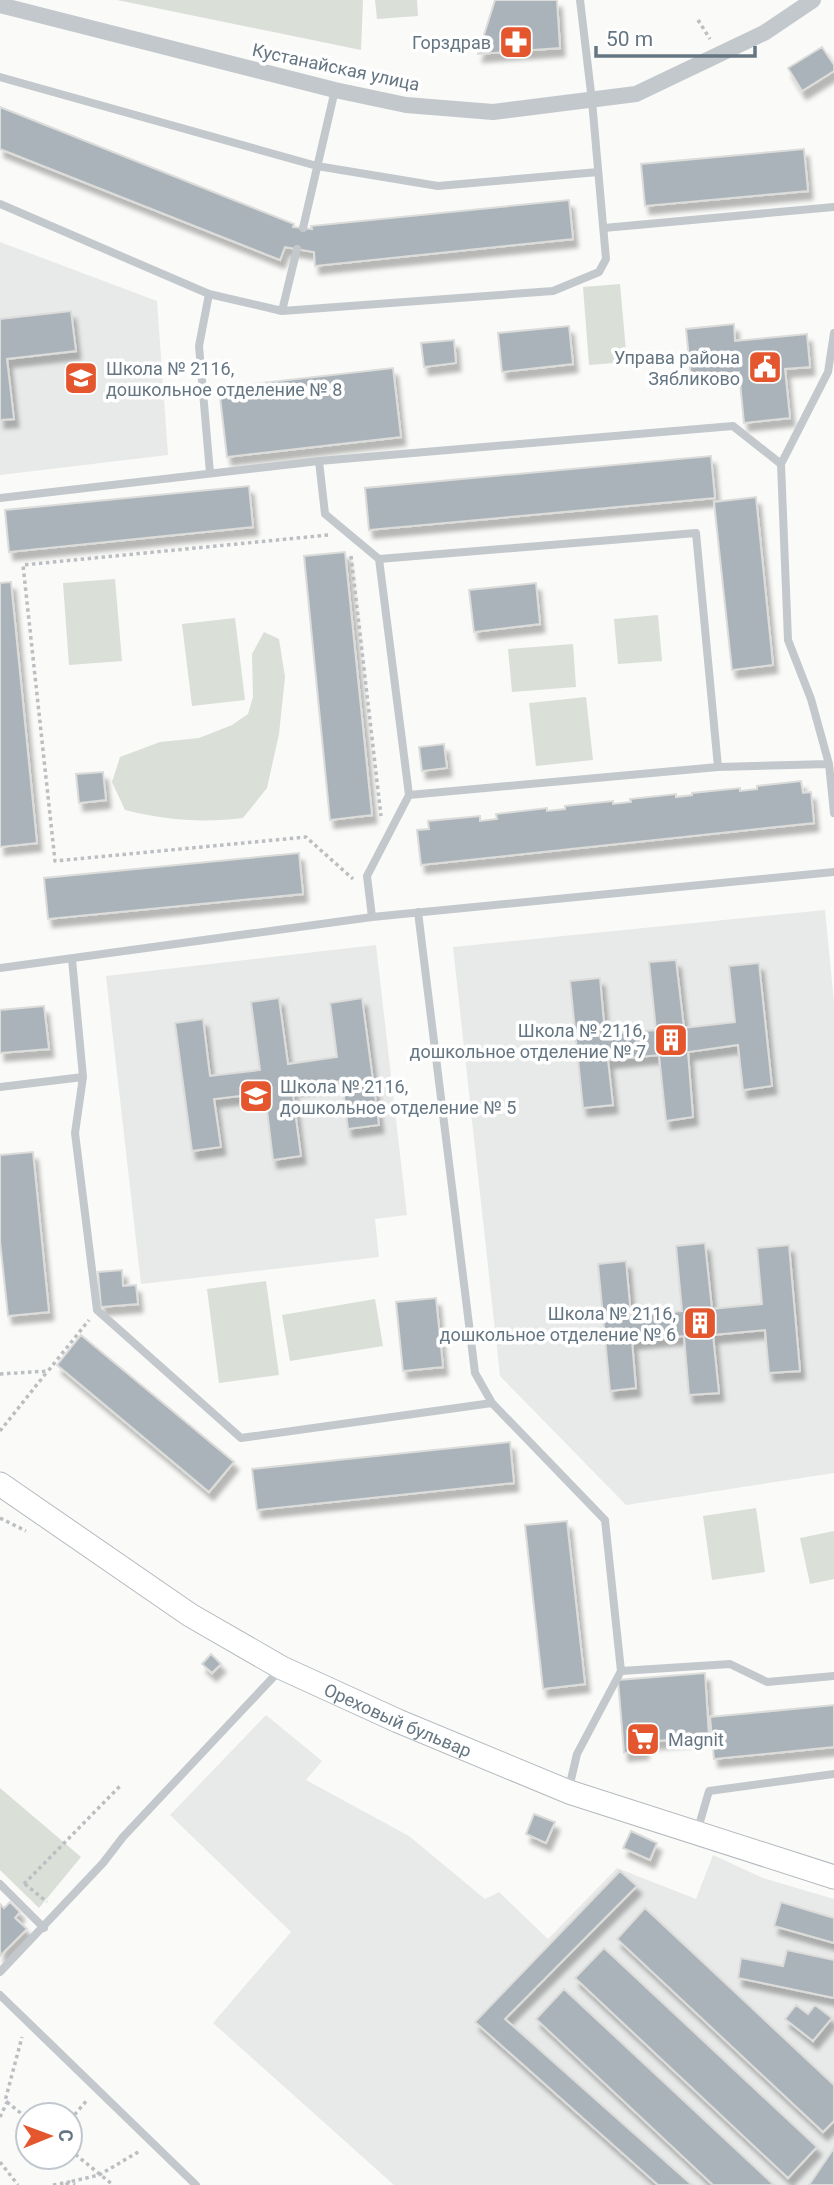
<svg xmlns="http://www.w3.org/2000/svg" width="834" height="2185" font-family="Roboto,sans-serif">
  <defs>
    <filter id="shadow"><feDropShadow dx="4.5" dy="8" stdDeviation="2" flood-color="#0004"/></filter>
  </defs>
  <rect width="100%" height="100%" fill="#fafaf8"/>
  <path fill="#e8e9e9" d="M0 242 157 301 168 455 0 475Z
    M825 910 834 1002V1473L626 1505 500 1376 453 947Z
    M376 945 407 1215 375 1219 379 1257 141 1284 106 976Z
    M266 1715 322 1761 306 1780 409 1836 485 1899 499 1892 548 1939 617 1868 696 1899 713 1855 763 1878 834 1899V2185H394L213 2023 291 1932 170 1815Z"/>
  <path fill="#dadfd7" d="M117 0H363L361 50Z
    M375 0H417L418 16 377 19Z
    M620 284 627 362 589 365 583 287Z
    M115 579 122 661 69 665 63 583Z
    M658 615 662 661 618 664 614 619Z
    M235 618 245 700 192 706 182 624Z
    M264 632 279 639 285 677 279 734 267 788 243 818C203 823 165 820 125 810L112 782 120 757 160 742 199 738 232 725 248 714 253 697 252 654Z
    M573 644 576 687 512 692 508 649Z
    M586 697 593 760 536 766 529 703Z
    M266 1281 279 1375 219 1383 207 1289Z
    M375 1299 383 1346 290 1361 282 1315Z
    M756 1508 765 1572 712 1580 703 1516Z
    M834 1531V1579L810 1584 800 1538Z
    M0 1788 81 1857 39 1908 0 1870Z"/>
  <path fill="#aab3b9" stroke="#dcdcda" stroke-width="2" filter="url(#shadow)" d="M495 0H557L560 48 478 54Z
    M822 47 834 65V71L802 91 788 68Z
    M0 107 294 224 293 227 312 229 311 226 569 200 573 239 315 266 314 252 285 247 280 260 0 149Z
    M804 149 808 191 645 206 641 164Z
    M71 311 76 351 7 359 14 419 0 420V319Z
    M734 324 735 341 807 334 810 367 785 369 790 418 744 423 739 372 691 377 686 329Z
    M569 326 573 364 502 372 498 333Z
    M454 340 456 363 424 367 421 343Z
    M393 368 401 437 227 457 219 388Z
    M711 456 715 498 369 530 365 488Z
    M249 486 253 527 9 552 5 510Z
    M756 497 773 665 732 670 714 502Z
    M345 552 372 815 330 820 304 556Z
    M11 582 37 843 0 847V583Z
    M536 583 540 624 474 632 469 590Z
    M444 744 447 768 422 771 419 747Z
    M103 772 106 800 79 803 76 774Z
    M801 781 803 793 811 792 814 823 421 865 417 830 429 829 428 821 480 816V821L497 819 496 814 547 808V811L565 809V806L613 801V804L631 802 630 799 676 794V797L692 795V793L740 788V791L757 789V786Z
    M299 853 303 894 48 919 44 878Z
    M676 960 684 1028 735 1022 729 966 759 963 772 1086 743 1090 738 1045 688 1052 693 1117 666 1121 659 1055 608 1060 613 1105 583 1108 570 981 600 978 605 1034 656 1030 649 962Z
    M279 998 288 1064 337 1057 330 1003 362 998 379 1125 348 1129 342 1081 292 1088 301 1156 273 1160 265 1093 214 1099 221 1147 192 1151 175 1023 203 1019 210 1076 260 1070 251 1002Z
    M44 1006 49 1049 0 1053V1010Z
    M33 1152 49 1312 8 1316 0 1241V1155Z
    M705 1243 712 1309 762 1304 757 1248 789 1245 800 1371 769 1373 765 1330 713 1335 719 1393 689 1395 684 1336 632 1341 636 1388 610 1391 598 1264 626 1261 631 1316 682 1311 676 1246Z
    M122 1270 123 1286 136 1285 138 1304 101 1307 98 1272Z
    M436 1298 443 1367 403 1371 396 1302Z
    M81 1335 234 1462 209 1492 57 1365Z
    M510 1442 514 1483 257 1510 252 1469Z
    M567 1521 585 1684 543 1689 525 1525Z
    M211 1654 221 1664 212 1673 202 1664Z
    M705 1673 709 1737 643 1742 644 1751 624 1753 618 1680Z
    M834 1705V1747L714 1759 710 1717Z
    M534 1814 555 1822 546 1843 526 1834Z
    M631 1831 657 1843 650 1860 623 1848Z
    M620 1871 637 1886 505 2019 692 2185H658L475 2022Z
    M10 1902 20 1912 15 1918 27 1929 0 1956V1904L4 1908Z
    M781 1902 834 1918V1943L774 1926Z
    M645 1908 834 2085V2121L823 2132 617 1939Z
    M604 1948 817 2147 788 2178 575 1978Z
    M787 1950 834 1960V1998L738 1978 741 1958 783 1966Z
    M564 1989 774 2185H713L536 2019Z
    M796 2005 808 2014 815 2005 832 2018 813 2041 785 2019Z
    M834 2148V2185H809Z"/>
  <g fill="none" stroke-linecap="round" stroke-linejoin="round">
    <g stroke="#b3babf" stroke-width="25">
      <g id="secondary">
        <path id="s1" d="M0 1484 190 1615 282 1668 398 1721 569 1792 834 1877"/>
      </g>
    </g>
    <path stroke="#bbbfc2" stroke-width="3.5" stroke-dasharray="3.5 3.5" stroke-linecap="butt" d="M698 20 710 39
      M328 535 23 565 55 861 306 837 353 879
      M351 556 381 816
      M0 1374 48 1371 89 1320
      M0 1431 47 1372
      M0 1518 26 1531
      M24 1884 121 1785
      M25 1884 47 1902
      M7 2102 28 2119
      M0 2117 7 2102 5 2101 22 2037
      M70 2120 88 2099
      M70 2150 113 2185
      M0 2162 18 2185
      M53 2185 69 2182 75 2185
      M66 2185 69 2182 99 2175 140 2151"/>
    <path stroke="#c3c8cc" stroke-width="8" d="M0 77 317 166 438 186 598 172
      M0 204 209 294 282 311 553 291 599 272 606 259 592 101 580 0
      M303 228 335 90
      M604 228 834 207
      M209 294 199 346 210 473
      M282 311 297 249
      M834 333 828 372 781 464 788 640 811 699 829 764 834 813
      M319 461 325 514 379 559
      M0 498 319 461 733 426 781 464
      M409 795 379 559 696 533 718 767
      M418 912 475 1373 492 1403 605 1520 621 1671
      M372 917 367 876 409 795 718 767 829 764
      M0 968 372 917 834 872
      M83 1077 75 1133 97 1310 241 1438 492 1403
      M0 1087 83 1077 72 959
      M569 1788 577 1754 621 1671 730 1664 767 1682 834 1676
      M697 1832 709 1791 834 1774
      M0 1884 44 1928
      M0 1972 103 1863 123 1837 280 1670
      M0 1995 196 2185"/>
    <path stroke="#c3c8cc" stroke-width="16" d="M0 5 335 90 406 105 493 112 636 94 764 33 813 0"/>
    <use href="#secondary" stroke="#fff" stroke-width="23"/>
  </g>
  <defs>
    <g id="pharmacy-square" transform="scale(1.75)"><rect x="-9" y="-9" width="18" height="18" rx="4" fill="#e4572e" stroke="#fff"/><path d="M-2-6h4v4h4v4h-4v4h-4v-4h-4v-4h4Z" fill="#fff"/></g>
    <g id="civic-square" transform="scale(1.75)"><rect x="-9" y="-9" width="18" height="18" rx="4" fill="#e4572e" stroke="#fff"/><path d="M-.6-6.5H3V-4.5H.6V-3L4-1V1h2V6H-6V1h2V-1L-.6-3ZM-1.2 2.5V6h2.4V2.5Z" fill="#fff"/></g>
    <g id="school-square" transform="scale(1.75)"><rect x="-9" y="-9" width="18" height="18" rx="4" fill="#e4572e" stroke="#fff"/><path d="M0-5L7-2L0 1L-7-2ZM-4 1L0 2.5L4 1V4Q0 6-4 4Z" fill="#fff"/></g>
    <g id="building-square" transform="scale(1.75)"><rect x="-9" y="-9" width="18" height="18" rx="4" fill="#e4572e" stroke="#fff"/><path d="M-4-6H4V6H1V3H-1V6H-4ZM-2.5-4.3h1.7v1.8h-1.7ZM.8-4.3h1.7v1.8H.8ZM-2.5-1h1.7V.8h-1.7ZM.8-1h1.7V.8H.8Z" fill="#fff"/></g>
    <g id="supermarket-square" transform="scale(1.75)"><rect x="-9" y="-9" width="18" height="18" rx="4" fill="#e4572e" stroke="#fff"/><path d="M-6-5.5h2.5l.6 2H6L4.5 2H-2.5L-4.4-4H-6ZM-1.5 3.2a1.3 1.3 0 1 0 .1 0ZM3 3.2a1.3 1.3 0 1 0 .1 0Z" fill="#fff"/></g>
  </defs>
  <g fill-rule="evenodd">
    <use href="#pharmacy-square" x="516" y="42"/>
    <use href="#civic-square" x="765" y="367"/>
    <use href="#school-square" x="81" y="378"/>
    <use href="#building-square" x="671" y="1040"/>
    <use href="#school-square" x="256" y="1096"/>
    <use href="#building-square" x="700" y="1323"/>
    <use href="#supermarket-square" x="643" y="1739"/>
  </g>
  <g text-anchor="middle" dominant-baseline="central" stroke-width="7" stroke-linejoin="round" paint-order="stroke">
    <g font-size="18" fill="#657683" stroke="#fff" text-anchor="end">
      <text x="491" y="42">Горздрав</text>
      <text x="740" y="357">Управа района<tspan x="740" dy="21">Зябликово</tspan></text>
      <text x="106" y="368" text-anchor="start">Школа № 2116,<tspan x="106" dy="21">дошкольное отделение № 8</tspan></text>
      <text x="646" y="1030">Школа № 2116,<tspan x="646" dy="21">дошкольное отделение № 7</tspan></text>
      <text x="280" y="1086" text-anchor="start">Школа № 2116,<tspan x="280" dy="21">дошкольное отделение № 5</tspan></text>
      <text x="676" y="1313">Школа № 2116,<tspan x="676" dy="21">дошкольное отделение № 6</tspan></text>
      <text x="668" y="1739" text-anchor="start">Magnit</text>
    </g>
    <g font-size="18" fill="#657683" stroke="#fff">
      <text transform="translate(336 67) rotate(12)">Кустанайская улица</text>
      <text stroke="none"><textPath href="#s1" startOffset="464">Ореховый бульвар</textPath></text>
    </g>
  </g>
  <g transform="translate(49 2136) rotate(89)"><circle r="33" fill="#ffffff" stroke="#c1c8cd" stroke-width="2"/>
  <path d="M0-5L12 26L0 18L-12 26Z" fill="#e4572e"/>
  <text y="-10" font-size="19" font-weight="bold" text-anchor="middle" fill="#657683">С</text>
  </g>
  <path d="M596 46v10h159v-10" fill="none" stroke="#657683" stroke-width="3.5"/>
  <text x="606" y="46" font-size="21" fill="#657683" stroke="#ffffff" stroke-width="5" paint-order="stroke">50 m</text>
</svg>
